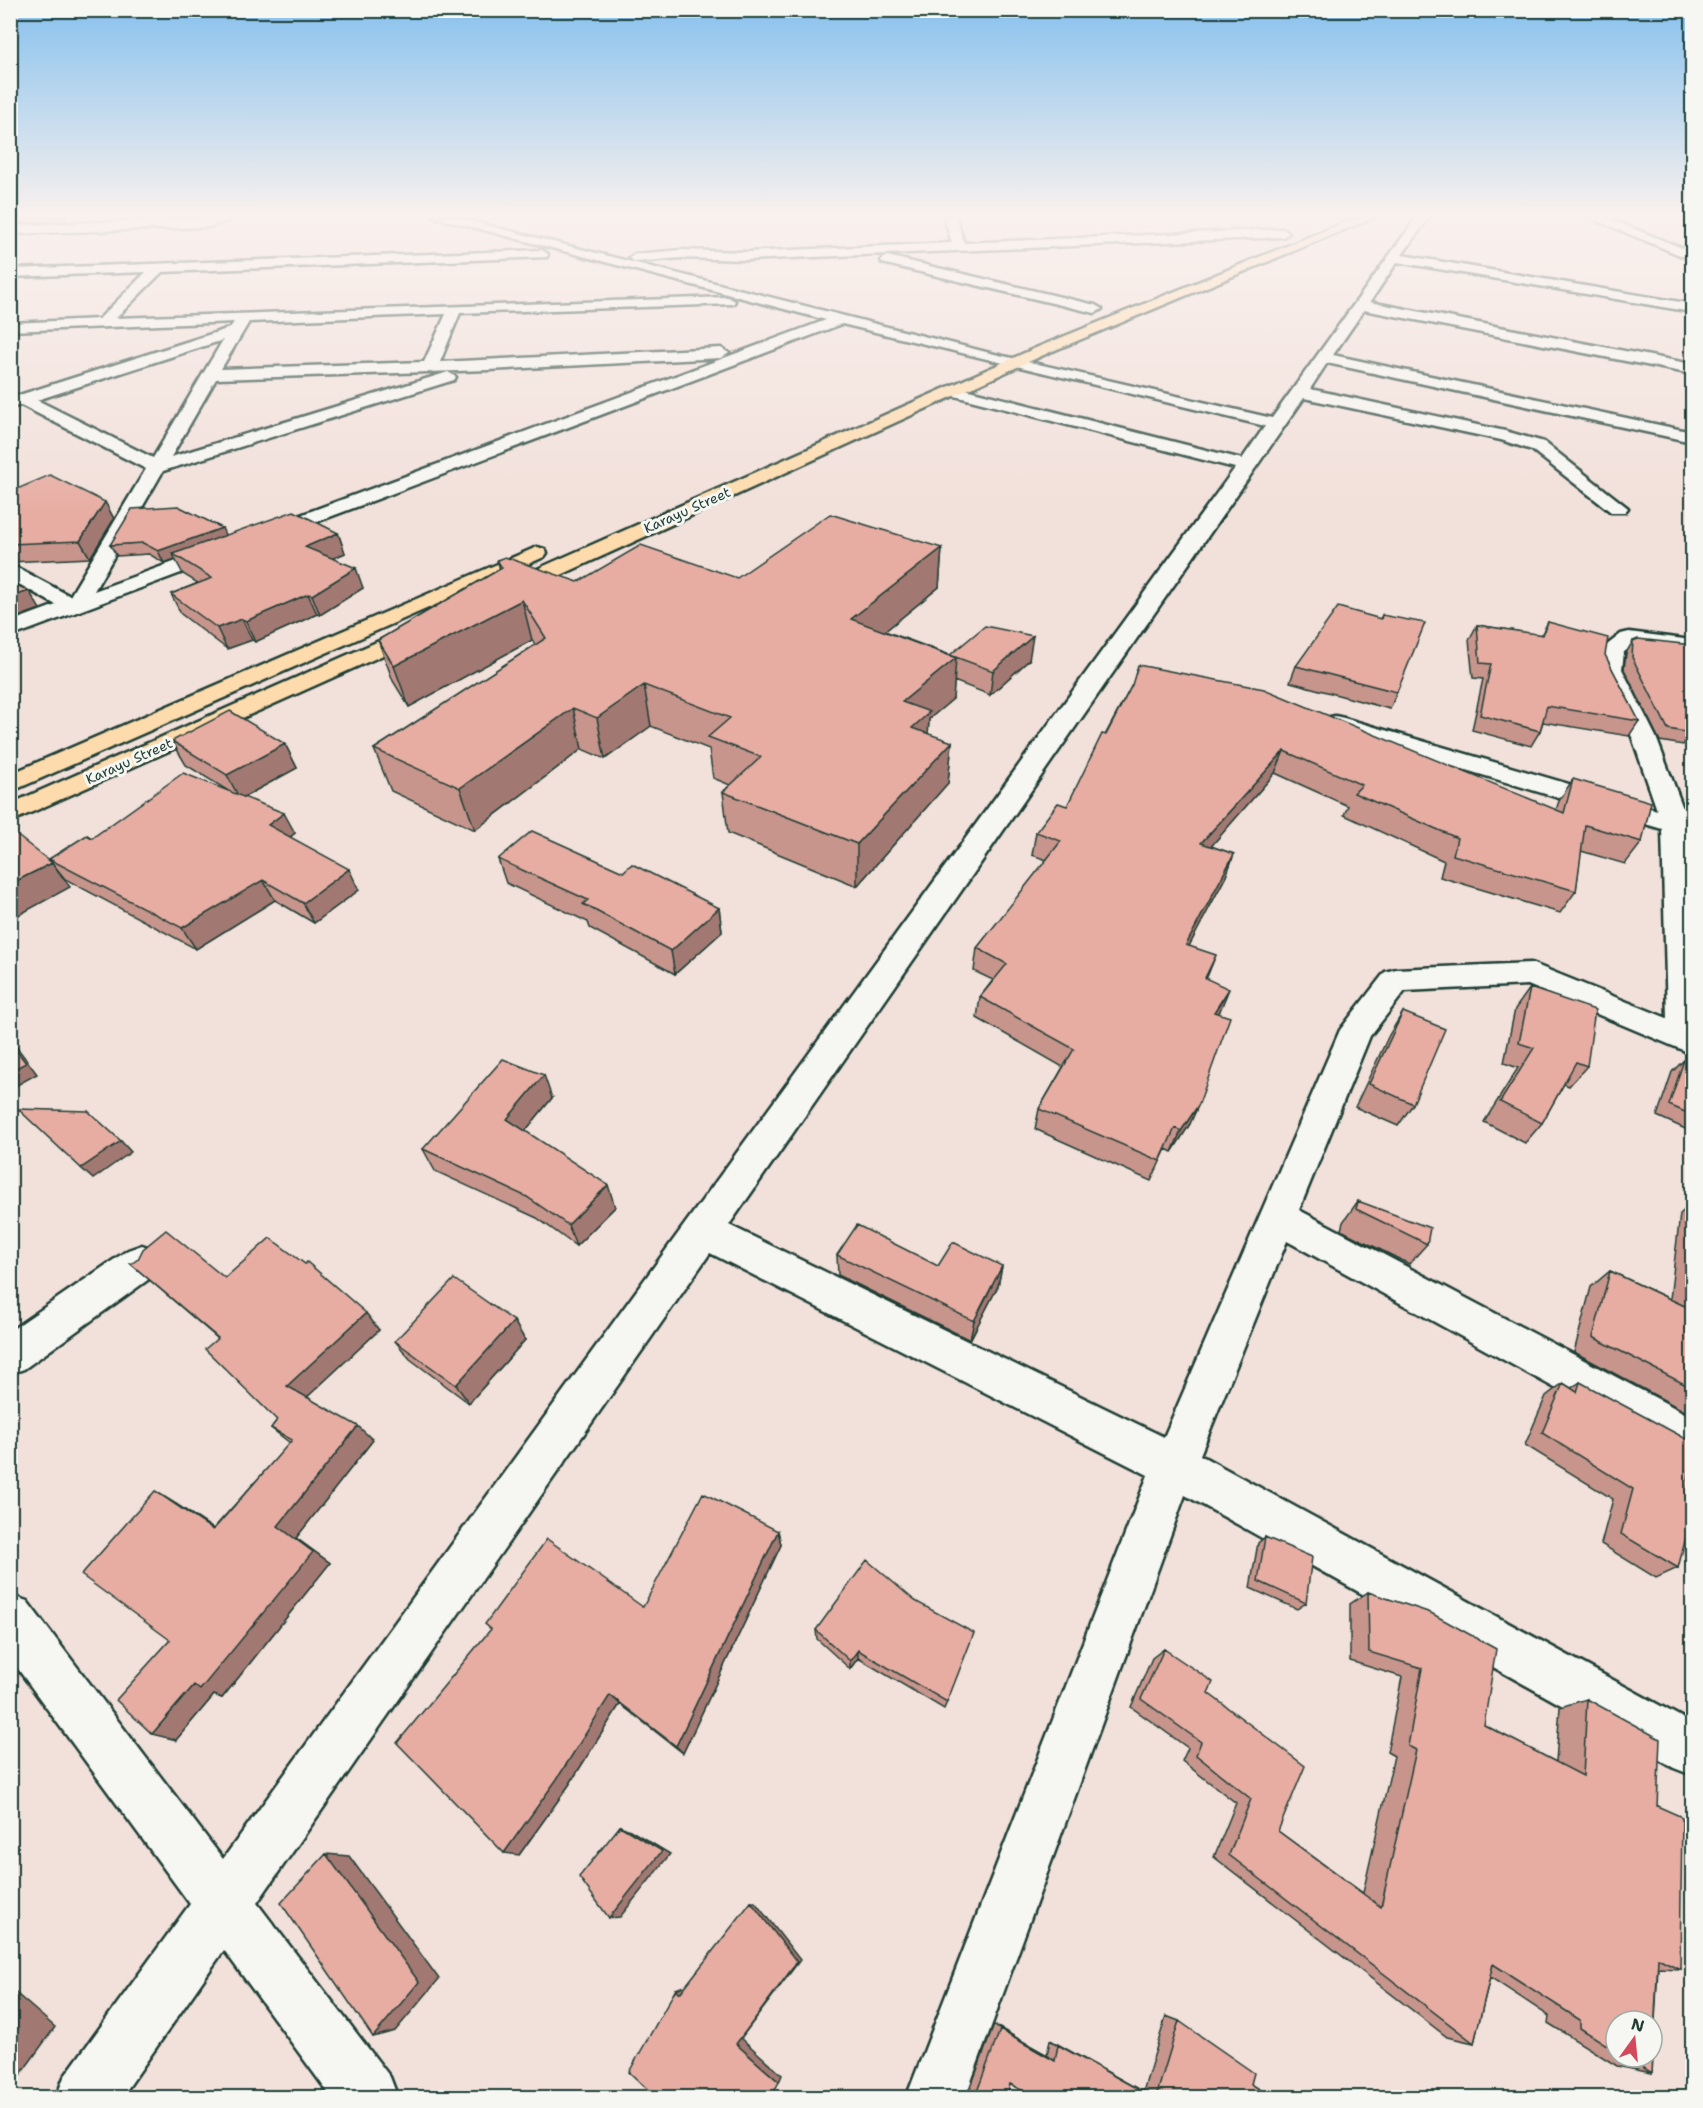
<svg xmlns="http://www.w3.org/2000/svg" width="1703" height="2108" font-family="'Shantell Sans',sans-serif">
  <rect width="100%" height="100%" fill="#f2e0da"/>
  <filter id="ink" filterUnits="userSpaceOnUse"><feTurbulence type="fractalNoise" baseFrequency=".0167" numOctaves="2"/><feDisplacementMap in="SourceGraphic" scale="12" xChannelSelector="R" yChannelSelector="G"/><feConvolveMatrix kernelMatrix="1 2 1 2 8 2 1 2 1" color-interpolation-filters="sRGB"/></filter>
  <g filter="url(#ink)">
    <g fill="none" stroke-linecap="round" stroke-linejoin="round">
      <g stroke="#1f3d34" stroke-width="5">
        <path id="minor" d="M218 217H239L209 227 10 234V226Z
          M434 217H455L986 352 1272 418 1417 217H1429L1402 255 1692 304V312L1397 262 1370 302 1692 364V374L1364 310 1333 355 1692 432V442L1327 363 1310 389 1505 431 1544 442 1628 508 1625 512H1611L1532 450 1501 440 1304 398 729 1225 1164 1437 1340 1030 1385 972 1396 969 1531 963 1667 1018 1662 829 1326 728 1323 723 1326 718 1335 716 1344 718 1657 810 1632 737 1598 669 1602 649 1621 634 1629 632 1692 640V654L1633 646 1624 652 1622 669 1656 737 1687 819 1692 820V838L1690 837 1692 1054 1528 985 1405 991 1370 1036 1299 1210 1692 1417V1461L1677 1455 1287 1241 1200 1455 1692 1723V1775L1674 1768 1185 1495 965 2098H906L1148 1475 710 1253 257 1903 390 2077 398 2098H332L224 1950 121 2098H56L64 2077 190 1904 10 1658V1595L27 1601 223 1859 1235 468 947 394 945 391 947 388 953 386 1242 459 1265 426 842 324 274 538H260L257 534 260 530 826 320Z
          M944 217H956L964 243 1283 229 1289 233 1283 237 746 260 681 258 635 262 629 258 635 254 681 250 746 252 952 243Z
          M1588 217H1605L1692 252V260Z
          M542 250 548 254 547 257 162 272 116 318 728 297 735 301 733 304 460 313 440 362 721 348 729 353 721 358 488 370 216 379 171 457 442 374 448 372 456 377 454 380 163 471 94 591 215 547H229L232 551 229 555 10 637V622L56 605 10 579V564L70 596 146 469 21 405 10 408V398L230 328 234 322 10 331V323L99 319 146 272 10 277V269ZM446 314 424 362 221 369 249 322ZM223 340 153 458 37 400Z
          M887 256 1095 305 1102 309 1095 313 882 263 881 260Z
          M142 1245 156 1250 161 1262 156 1274 24 1369 10 1374V1331L128 1250Z"/>
      </g>
      <g stroke="#1f3d34" stroke-width="5">
        <path id="major" d="M1358 217H1375L1048 353 515 596H499L496 591 499 586 1038 347Z
          M537 547 544 549 547 553 544 557 10 792V774Z
          M422 622 430 624 433 629 430 634 10 822V804Z"/>
      </g>
      <use href="#minor" fill="#f6f6f2" fill-rule="evenodd"/>
      <use href="#major" fill="#fedbac" fill-rule="evenodd"/>
    </g>
    <path fill="#c7958c" stroke="#1f3d34" stroke-width="1.5" fill-rule="evenodd" d="M10 217H66L65 221 10 224Z
      M10 492 105 502 114 519 90 558 10 562Z
      M338 533 345 553 333 558 363 588 320 615 317 614 255 642 252 640 227 649 181 614 171 594 198 583 183 574 175 559 164 563 149 554 117 556 110 545 225 536Z
      M942 548 939 587 885 631 950 655 1029 660 990 695 954 681 953 699 929 719 928 734 952 742 948 783 857 886 728 833 723 792 730 785 713 778 709 749 651 726 605 759 582 749 475 830 391 791 374 749 535 645 532 640 409 707 393 681 378 640 500 569 497 560 578 582 737 578Z
      M1382 615 1397 692 1390 709 1290 682 1296 666 1380 619Z
      M1548 622 1605 655 1639 721 1629 736 1543 722 1540 731 1531 746 1472 730 1483 679 1473 678 1469 640 1477 625 1541 635Z
      M1633 641 1692 645 1691 733 1683 745 1660 741 1624 669 1626 653Z
      M1132 685 1556 810 1559 801 1573 779 1642 842 1625 864 1581 851 1576 891 1560 913 1440 877 1444 861 1344 815 1348 806 1275 773 1211 846 1234 854 1226 876 1189 946 1206 979 1220 1011 1219 1013 1190 1124 1172 1152 1166 1149 1151 1181 1035 1129 1039 1109 1063 1067 977 1018 980 997 993 980 974 971 977 948 1047 860 1032 855 1036 832 1067 806Z
      M172 741 285 744 297 768 244 797 295 833 290 837 359 890 314 923 275 900 196 949 65 879 49 859 92 838 227 790 186 765Z
      M498 859 623 872 719 908 722 932 675 974 590 928 588 922 506 883Z
      M1530 988 1587 1066 1569 1086 1564 1084 1542 1123 1525 1143 1484 1122 1518 1068 1504 1063 1515 1009Z
      M1403 1012 1413 1104 1398 1126 1355 1107 1389 1035Z
      M1684 1060 1692 1064V1132L1657 1116 1672 1072Z
      M552 1098 525 1131 615 1207 576 1246 537 1218 435 1171 423 1149Z
      M1358 1201 1427 1244 1409 1264 1341 1230 1343 1222Z
      M1692 1203V1415L1574 1352 1591 1287 1610 1271 1670 1299 1680 1214Z
      M837 1255 938 1266H1002L998 1286 970 1340 838 1275Z
      M131 1264 225 1278 379 1330 307 1397 373 1440 296 1538 330 1563 222 1698 214 1695 176 1740 170 1640 176 1504 213 1529 290 1443 271 1428 277 1420 217 1338Z
      M525 1340 469 1403 410 1359 395 1341Z
      M1580 1382 1678 1568 1656 1578 1601 1544 1613 1499 1525 1445 1546 1396 1563 1383 1571 1388Z
      M778 1531 781 1545 683 1753 620 1704 569 1785 519 1855 643 1607Z
      M1265 1537 1306 1603 1297 1609 1250 1588 1258 1543Z
      M1368 1592 1484 1725 1556 1762 1560 1707 1587 1699 1657 1806 1680 1969 1658 1968 1652 2073 1617 2066 1548 2023 1549 2016 1490 1977 1474 2043 1447 2037 1214 1857 1236 1803 1182 1761 1188 1748 1131 1707 1152 1658 1164 1649 1208 1693 1278 1831 1363 1893 1394 1756 1387 1752 1402 1677 1350 1661V1604ZM1616 2021 1652 2057H1616Z
      M915 1601 947 1702 944 1709 858 1658 850 1669 817 1639 816 1630Z
      M1166 2016 1179 2021 1251 2084 1272 2097H1034L1010 2084 1007 2097H967L994 2025 1047 2055 1050 2040 1143 2092Z"/>
    <path fill="#a27972" stroke="#1f3d34" stroke-width="1.5" d="M105 502 114 519 90 558 80 541Z
      M222 528 227 539 173 554 175 559 164 563 158 551Z
      M338 533 345 553 313 567 305 547Z
      M942 548 939 587 851 659V619Z
      M356 568 363 588 320 615 312 595Z
      M29 591 40 609 10 620V597Z
      M308 594 317 614 255 642 246 621Z
      M522 600 532 640 409 707 394 666Z
      M242 619 252 640 227 649 217 628Z
      M1033 636 1029 660 990 695 993 671Z
      M956 658 953 699 929 719 927 753 910 770 902 702Z
      M644 685 651 726 605 759 597 718Z
      M573 708 582 749 475 830 460 788Z
      M952 742 948 783 857 886V844Z
      M285 744 297 768 240 799 227 775Z
      M1284 751 1275 773 1194 866 1201 843Z
      M284 813 295 833 279 846 268 825Z
      M1234 854 1226 876 1178 967 1186 945Z
      M52 863 70 887 15 917 10 912V884Z
      M349 869 359 890 314 923 303 903Z
      M263 880 275 900 196 949 182 928Z
      M719 908 722 932 675 974 671 951Z
      M1216 955 1207 977 1196 1000 1205 978Z
      M1229 989 1220 1011 1205 1033 1214 1012Z
      M10 1038 37 1074 10 1089Z
      M544 1075 552 1098 517 1141 507 1119Z
      M1199 1104 1190 1124 1172 1152 1181 1131Z
      M121 1141 131 1152 93 1179 81 1168Z
      M608 1185 615 1207 576 1246 568 1225Z
      M1002 1266 998 1286 970 1340 974 1321Z
      M366 1313 379 1330 303 1401 287 1386Z
      M514 1321 525 1340 469 1403 456 1385Z
      M358 1426 373 1440 296 1538 330 1563 222 1698 214 1695 176 1740 152 1734 194 1685 278 1526Z
      M155 1491 176 1504 233 1542 213 1530Z
      M778 1531 781 1545 683 1753 676 1746Z
      M858 1650V1658L850 1669V1661Z
      M610 1695 620 1704 569 1785 519 1855 504 1853Z
      M620 1826 630 1830 670 1854 620 1917 609 1918Z
      M326 1854 349 1856 439 1979 395 2031 373 2037Z
      M751 1902H755L800 1960 741 2038 782 2075 779 2082 736 2044Z
      M683 1986 687 1989 680 1993 676 1989Z
      M10 1988 55 2027 10 2089Z
      M994 2025 1047 2055 1055 2061 1000 2030Z
      M1050 2040 1143 2092 1152 2097 1058 2045Z"/>
    <path fill="#e7ada3" stroke="#1f3d34" stroke-width="1.5" d="M50 475 105 502 80 541 10 544V492Z
      M178 506 222 528 158 551 143 543 110 545 132 509Z
      M294 511 338 533 305 547 356 568 312 595 308 594 246 621 242 619 217 628 171 594 212 578 173 554Z
      M830 514 942 548 851 619 956 658 902 702 930 712 912 728 952 742 857 844 723 792 761 757 708 737 730 718 644 685 597 718 573 708 460 788 374 749 546 638 522 600 394 666 378 640 502 568 497 560 505 557 578 582 641 545 737 578Z
      M10 582 29 591 10 597Z
      M1338 607 1381 619 1382 615 1425 623 1397 692 1296 666Z
      M1548 622 1608 638 1605 655 1639 721 1547 706 1540 731 1480 715 1491 664 1480 663 1477 625 1543 635Z
      M985 626 1033 636 993 671 950 655Z
      M1638 639 1692 645 1691 733 1668 729 1632 657 1633 641Z
      M1138 665 1264 689 1564 813 1573 779 1651 802 1642 842 1585 825 1576 891 1453 855 1457 838 1354 793 1362 785 1284 751 1201 843 1234 854 1186 945 1216 955 1205 978 1229 989 1214 1012 1230 1017 1199 1104 1181 1131 1175 1128 1160 1161 1039 1109 1074 1049 980 997 1007 964 977 948 1061 841 1036 832 1058 803 1067 806 1102 734 1106 735 1132 685Z
      M230 711 285 744 227 775 172 741Z
      M183 773 284 813 268 825 349 869 303 903 263 880 182 928 49 859 87 835 92 838Z
      M10 830 52 863 10 884Z
      M532 831 623 872 632 864 719 908 671 951 583 904 588 900 498 859Z
      M1530 988 1595 1010 1587 1066 1576 1062 1542 1123 1500 1102 1534 1048 1519 1043Z
      M1403 1012 1445 1029 1413 1104 1369 1084Z
      M10 1042 26 1063 10 1071Z
      M503 1059 544 1075 507 1119 608 1185 568 1225 527 1197 423 1149Z
      M1684 1060 1692 1064V1115L1669 1105Z
      M18 1109 88 1111 121 1141 81 1168Z
      M1358 1201 1430 1228 1427 1244 1356 1209Z
      M857 1225 938 1266 953 1242 1002 1266 974 1321 837 1255Z
      M166 1230 225 1278 270 1238 305 1264 307 1262 366 1313 287 1386 358 1426 278 1526 313 1552 200 1690 194 1685 152 1734 116 1700 170 1640 81 1575 155 1491 213 1530 292 1440 271 1428 277 1420 205 1349 218 1338 131 1264 138 1259 143 1249Z
      M1610 1271 1689 1308 1692 1272V1388L1593 1337Z
      M454 1279 514 1321 456 1385 395 1341Z
      M1580 1382 1692 1442 1686 1502 1692 1505V1514L1678 1568 1621 1534 1633 1489 1542 1433 1563 1383 1577 1392Z
      M703 1493 778 1531 676 1746 610 1695 557 1779 504 1853 397 1743 491 1629 485 1624 547 1539 643 1607Z
      M1265 1537 1312 1557 1306 1603 1258 1581Z
      M867 1560 915 1601 974 1633 947 1702 858 1650 850 1661 816 1630Z
      M1368 1592 1431 1613 1496 1649 1484 1725 1583 1776 1587 1699 1660 1739 1657 1806 1682 1817 1680 1969 1658 1958 1652 2073 1626 2057H1652V2021H1616V2051L1580 2028V2020L1493 1964 1474 2043 1229 1855 1251 1799 1196 1755 1201 1742 1141 1699 1164 1649 1213 1682 1208 1693 1305 1766 1278 1831 1381 1907 1416 1750 1408 1746 1422 1668 1369 1652Z
      M620 1826 662 1851 609 1918 579 1877Z
      M326 1854 419 1982 373 2037 281 1903Z
      M751 1902 797 1962 736 2044 779 2082 771 2097H656L629 2072 676 1989 680 1993Z
      M1179 2021 1254 2073 1251 2084 1272 2097H1156Z
      M10 2027 16 2032 10 2040Z
      M1000 2030 1055 2061 1058 2045 1152 2097H1034L1010 2084 1007 2097H975Z"/>
  </g>
  <linearGradient id="sky" x2="0" y2="1"><stop stop-color="#87c1ee"/><stop offset="0.42" stop-color="#f9f1ee"/><stop offset="1" stop-color="#f9f1ee" stop-opacity="0"/></linearGradient>
  <rect width="1703" height="512" fill="url(#sky)"/>
  <g text-anchor="middle" dominant-baseline="central" stroke-width="6" stroke-linejoin="round" paint-order="stroke">
    <g font-size="14" fill="#1f3d34" stroke="#f6f6f2">
      <text transform="translate(687 510) rotate(-24)">Karayu Street</text>
      <text transform="translate(129 761) rotate(-24)">Karayu Street</text>
    </g>
  </g>
  <rect width="1703" height="2108" fill="none" stroke="#f6f6f2" stroke-width="36"/>
  <rect x="18" y="18" width="1667" height="2072" fill="none" stroke="#1f3d34" stroke-width="2" filter="url(#ink)"/>
  <g transform="translate(1634 2039) rotate(15)"><circle r="28" fill="#f6f6f2" stroke="#a0aca6" stroke-width="1.5"/>
  <path d="M0-4.5L10 22L0 15L-10 22Z" fill="#d1495b"/>
  <text y="-9" font-size="16" font-weight="bold" text-anchor="middle" fill="#1f3d34">N</text>
  </g>
</svg>
